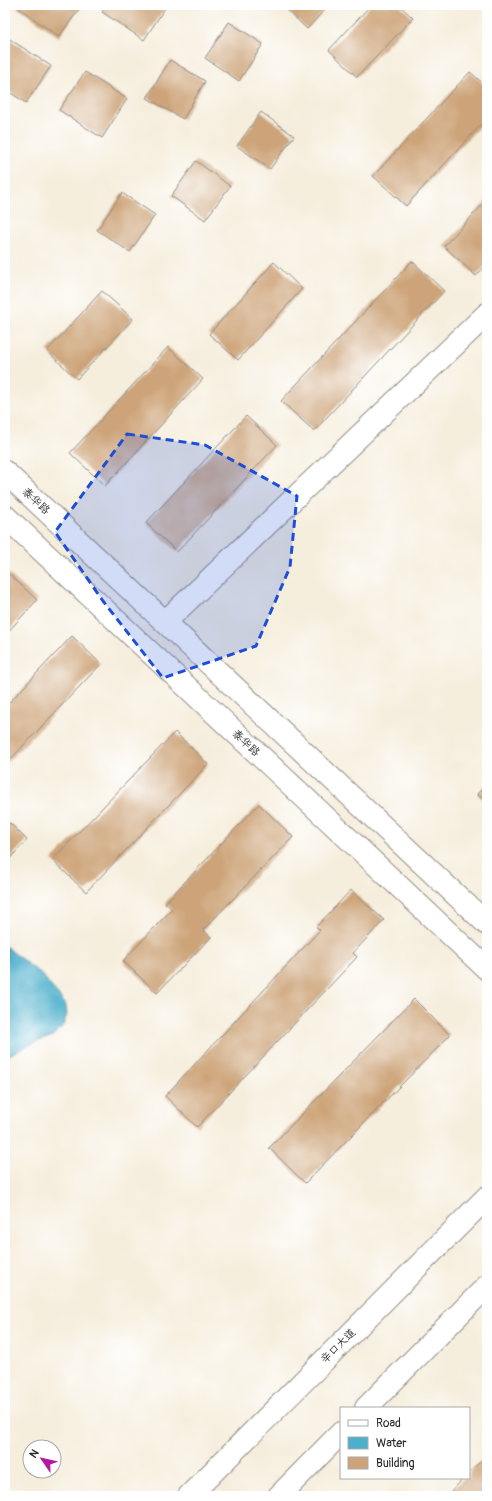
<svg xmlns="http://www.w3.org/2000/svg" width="492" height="1501" font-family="Pangolin,'LXGW WenKai TC',sans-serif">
  <rect width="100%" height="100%" fill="#fff"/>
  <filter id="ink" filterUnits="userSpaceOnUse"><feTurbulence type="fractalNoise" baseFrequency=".025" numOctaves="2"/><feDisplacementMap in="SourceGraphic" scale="8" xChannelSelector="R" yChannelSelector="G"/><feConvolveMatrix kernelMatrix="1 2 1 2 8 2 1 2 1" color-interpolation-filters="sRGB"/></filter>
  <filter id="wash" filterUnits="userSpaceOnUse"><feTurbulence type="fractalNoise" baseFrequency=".012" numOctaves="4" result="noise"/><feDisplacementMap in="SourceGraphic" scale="16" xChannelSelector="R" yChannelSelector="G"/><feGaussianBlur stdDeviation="0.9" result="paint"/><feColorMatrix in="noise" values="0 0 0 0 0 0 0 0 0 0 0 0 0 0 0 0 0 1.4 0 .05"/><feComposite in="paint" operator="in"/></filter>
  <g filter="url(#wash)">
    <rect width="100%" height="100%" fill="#f6eedd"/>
    <path fill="#4cafcb" stroke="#3c6d7b" d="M5 946 42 975 66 1005 67 1015 63 1026 53 1036 31 1044 5 1057Z"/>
    <g id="blocks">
      <path fill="#cda479" d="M19 5H82L59 37 17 7Z
        M107 5H167L144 40 102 12Z
        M282 5H329L307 29Z
        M371 5H399L413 18 357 77 329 50Z
        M229 22 263 44 239 81 205 58Z
        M8 38 51 66 26 103 5 89V43Z
        M170 60 205 81 183 119 147 98Z
        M85 72 127 99 102 138 59 110Z
        M470 72 487 87V118L406 206 373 176Z
        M261 112 294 136 270 169 237 146Z
        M196 161 230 186 205 220 171 196Z
        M122 193 155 215 130 252 97 230Z
        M487 200V264L476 276 444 246Z
        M412 261 444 291 314 431 281 401Z
        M274 262 302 289 238 360 209 334Z
        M102 291 133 319 77 379 47 351Z
        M168 347 203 379 105 486 70 453Z
        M246 416 277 445 177 552 146 523Z
        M5 570 37 600 5 635Z
        M72 636 101 664 5 765V707Z
        M175 732 208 764 86 892 52 860Z
        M487 784V803L477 794Z
        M259 804 293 837 203 930 211 937 157 993 123 961 172 909 165 903Z
        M10 823 27 840 5 864V828Z
        M351 890 384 920 353 953 357 957 197 1127 165 1096 320 930 316 927Z
        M414 999 450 1035 305 1183 269 1148Z
        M487 1454V1496H447L464 1478H469V1473Z"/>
    </g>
  </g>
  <g filter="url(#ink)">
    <use href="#blocks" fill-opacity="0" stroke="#908c84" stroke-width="1"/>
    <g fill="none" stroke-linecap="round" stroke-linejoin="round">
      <g stroke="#908c84" stroke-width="24">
        <path id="minor" d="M165 622 487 314"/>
      </g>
      <g stroke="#908c84" stroke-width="24">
        <path id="major" d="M5 472 487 924
          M5 516 487 969
          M366 1408 487 1286
          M189 1496 487 1197
          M279 1496 341 1433"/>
      </g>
      <use href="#minor" stroke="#fff" stroke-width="22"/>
      <use href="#major" stroke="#fff" stroke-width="22"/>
    </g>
  </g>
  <path fill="#1d4ed8" fill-opacity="0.2" stroke="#1d4ed8" stroke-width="3" stroke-dasharray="8 5" stroke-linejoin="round" d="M127 434 205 445 297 496 290 567 256 646 163 678 103 601 55 532Z"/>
  <g text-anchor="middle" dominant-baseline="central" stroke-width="3" stroke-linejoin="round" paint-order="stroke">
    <g font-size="11" fill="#2b2b2b" stroke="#fff">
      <text transform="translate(36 501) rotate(43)">泰华路</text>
      <text transform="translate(246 743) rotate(43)">泰华路</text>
      <text transform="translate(338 1346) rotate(-45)">辛口大道</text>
    </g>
  </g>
  <rect width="492" height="1501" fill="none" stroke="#fff" stroke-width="20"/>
  <rect x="340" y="1407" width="130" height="72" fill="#ffffff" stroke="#aaaaaa"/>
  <rect x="348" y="1420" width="20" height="6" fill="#ffffff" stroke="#aaaaaa"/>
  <text x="376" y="1427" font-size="12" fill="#2b2b2b">Road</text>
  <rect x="348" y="1437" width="20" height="12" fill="#4cafcb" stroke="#aaaaaa"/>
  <text x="376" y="1447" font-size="12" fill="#2b2b2b">Water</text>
  <rect x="348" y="1457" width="20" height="12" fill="#cda479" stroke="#aaaaaa"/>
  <text x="376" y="1467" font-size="12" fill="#2b2b2b">Building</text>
  <g transform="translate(42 1459) rotate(304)"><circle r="19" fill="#ffffff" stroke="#aaaaaa"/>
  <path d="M0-3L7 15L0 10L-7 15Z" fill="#b5179e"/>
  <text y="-6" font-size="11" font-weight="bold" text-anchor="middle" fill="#2b2b2b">N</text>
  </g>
</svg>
